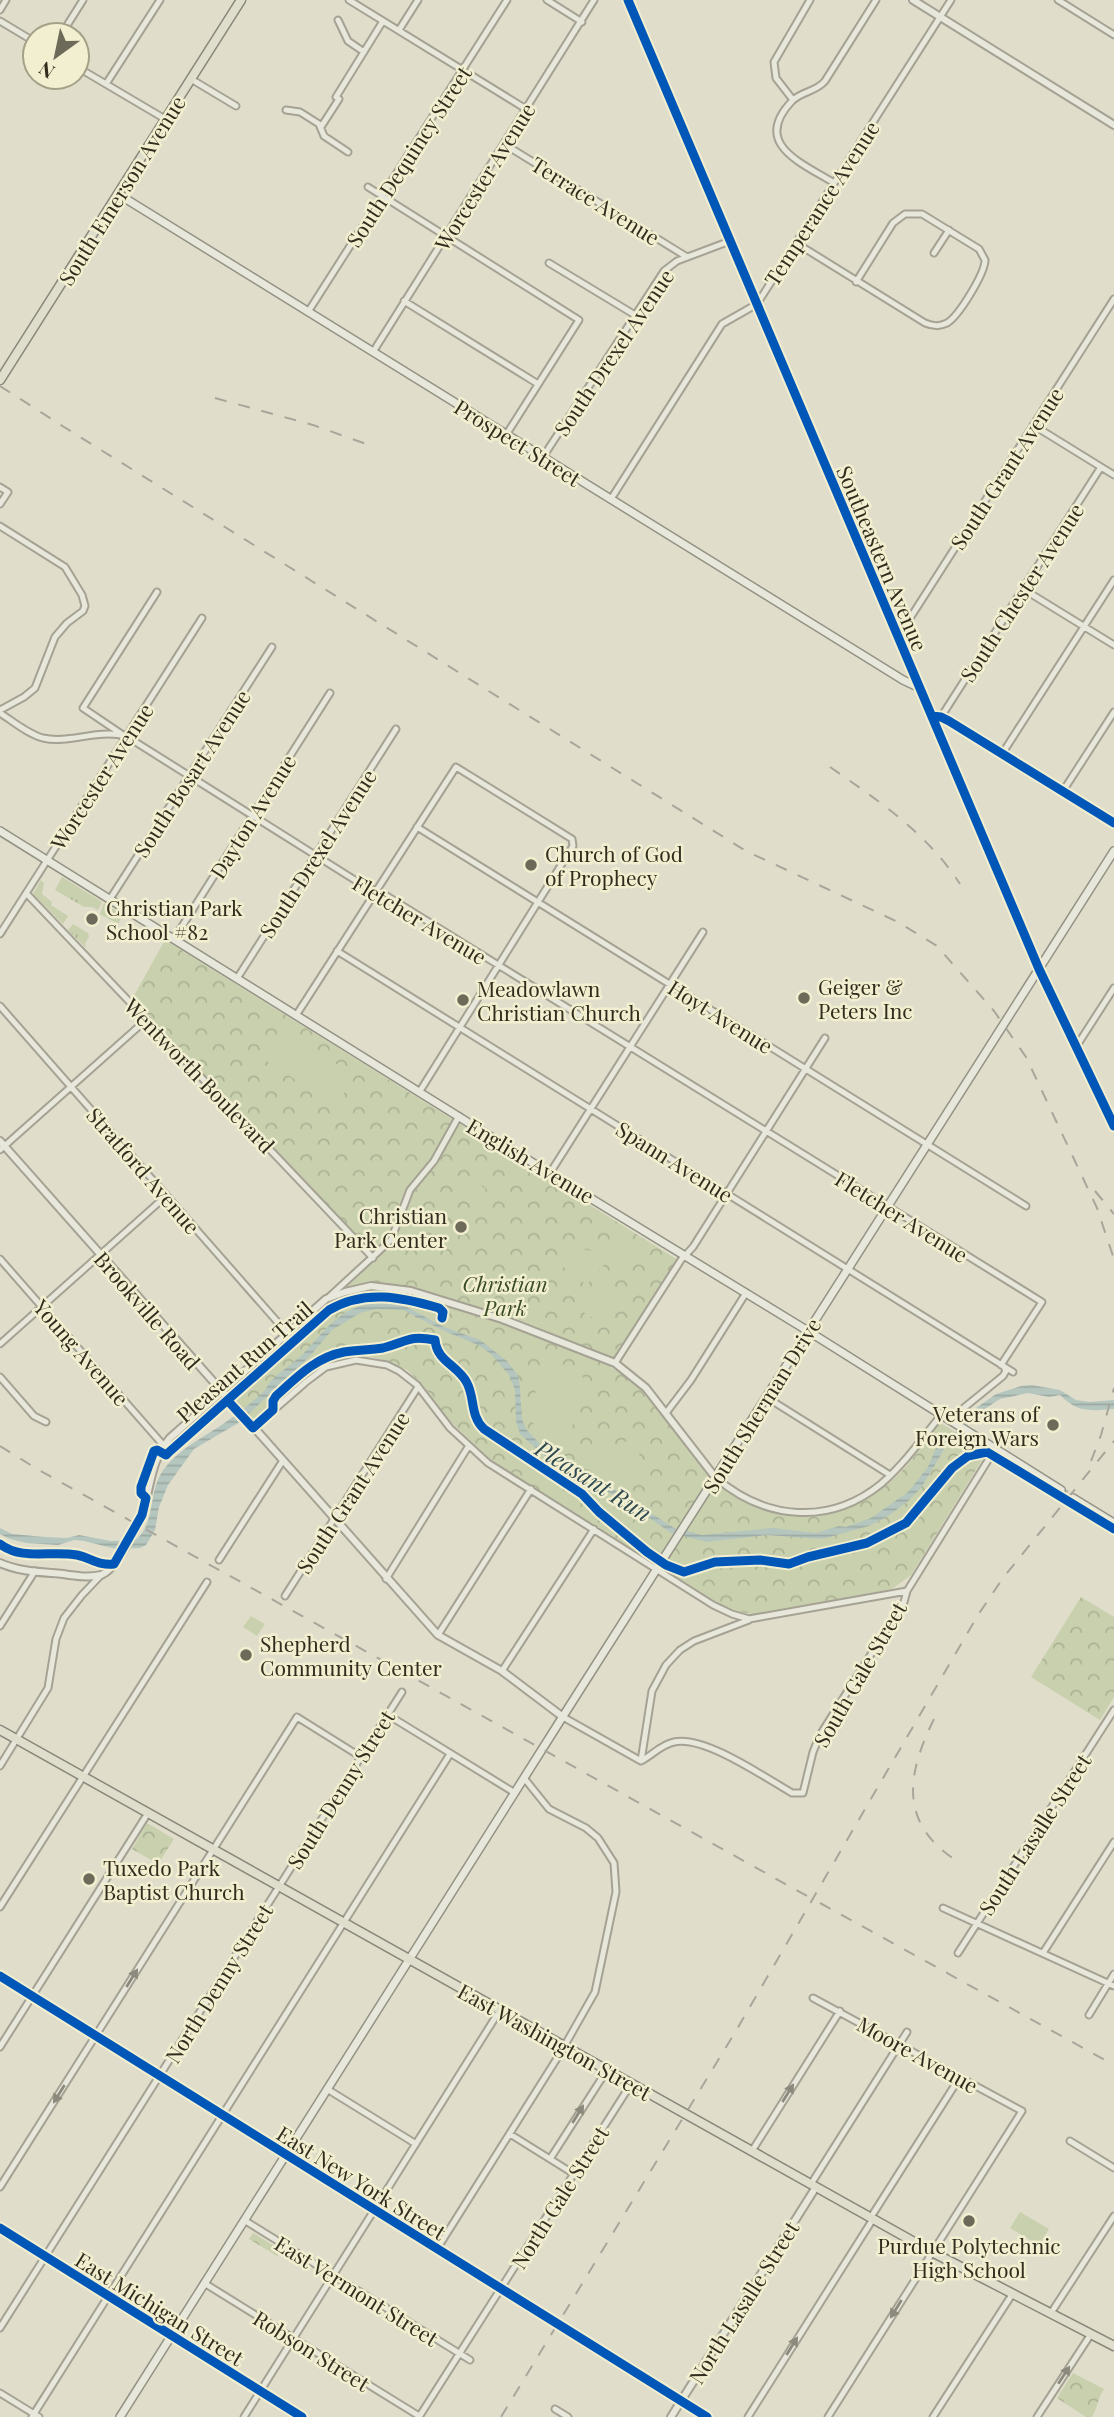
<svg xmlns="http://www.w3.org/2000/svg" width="1114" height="2417" font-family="'Playfair Display',serif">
  <defs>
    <pattern id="grass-tufts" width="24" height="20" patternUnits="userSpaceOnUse" patternTransform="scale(1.75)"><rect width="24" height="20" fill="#c8d0ae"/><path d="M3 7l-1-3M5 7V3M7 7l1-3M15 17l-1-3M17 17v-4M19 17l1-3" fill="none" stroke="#acb395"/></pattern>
    <pattern id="forest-crowns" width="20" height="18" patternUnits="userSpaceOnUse" patternTransform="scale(1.75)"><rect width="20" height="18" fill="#c8d0ae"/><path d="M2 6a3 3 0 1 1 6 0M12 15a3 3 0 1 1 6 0" fill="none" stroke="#acb395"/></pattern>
    <pattern id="water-rules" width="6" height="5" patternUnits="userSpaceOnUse" patternTransform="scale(1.75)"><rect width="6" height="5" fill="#b5c6bf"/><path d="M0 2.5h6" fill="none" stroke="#9caaa4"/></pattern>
  </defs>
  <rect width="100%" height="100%" fill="#e0deca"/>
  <path fill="url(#grass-tufts)" d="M62 877 102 902 98 910 92 907H84L55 890Z
    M41 880 44 883 42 894 52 902 51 905 68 916 63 924 33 894Z
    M104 903 123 915 118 924 100 914Z
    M73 924 88 933 89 937 85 944 86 948 68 930Z"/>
  <path fill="url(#forest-crowns)" d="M165 940 678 1260 610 1367C653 1388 675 1438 706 1472 752 1524 828 1530 884 1487 907 1470 922 1446 939 1422L987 1452 911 1575 892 1589 757 1615 741 1612 720 1604 494 1463 447 1418 422 1384 407 1370 388 1361 367 1356 327 1360 252 1423 231 1397 232 1390 376 1257 131 1001Z
    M1081 1597 1114 1617V1697L1100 1720 1031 1677Z
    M251 1616 265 1624 257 1636 243 1627Z
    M147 1823 174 1839 158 1864 132 1849Z
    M253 2233 282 2251 277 2256 249 2239Z
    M1073 2373 1104 2389C1097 2400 1097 2409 1092 2417H1086L1057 2398Z"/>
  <path fill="#c8d0ae" d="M284 1030 355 1076 336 1106 265 1060Z
    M477 1183 486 1189 476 1205 466 1199Z
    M488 1190 497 1196 487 1212 478 1206Z
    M620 1235 640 1247 641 1251 627 1272 618 1268 609 1255 612 1241Z
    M582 1249 593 1251 607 1261 588 1283 585 1284 557 1262 567 1252Z
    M591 1287 613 1296C613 1308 605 1316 593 1318L575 1307 586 1288Z
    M543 1362C588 1366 592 1371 570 1412L575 1417 565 1449C545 1447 539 1433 530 1417L538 1403 542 1404 534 1389Z
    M627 1441H635L638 1445 643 1483 618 1487 602 1477 595 1456Z
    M1020 2212 1049 2229 1039 2245 1010 2228Z"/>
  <path fill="url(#water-rules)" d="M377 1303 403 1305 444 1327 480 1340 507 1361 519 1377 522 1419 526 1429 541 1445 566 1458 674 1528 702 1535 773 1528 816 1533 839 1526 846 1527 871 1518 908 1492 928 1467 936 1448 953 1435 976 1408 996 1394 1021 1386 1032 1385 1060 1390 1076 1400 1090 1402 1114 1400V1409C1090 1411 1078 1413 1060 1395L1049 1397 1028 1393 1000 1399 980 1412 945 1448 921 1488 907 1502 888 1516 869 1526 822 1539 767 1535 707 1542 671 1533 648 1517 559 1461H554L542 1454 520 1434 516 1421 515 1390 509 1375 491 1354 478 1345 442 1330 403 1310 376 1309 360 1313 332 1330 310 1356 240 1422 194 1449 168 1485 159 1507 155 1530 146 1545 140 1548 116 1549 84 1541 74 1540 58 1545 26 1543 10 1539 0 1534V1528L12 1534 45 1537 67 1538 79 1535 111 1541 136 1540C156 1522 148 1494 162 1472 177 1450 199 1440 220 1426 231 1419 253 1402 262 1393 266 1390 268 1384 272 1380 282 1370 294 1363 304 1353 317 1339 326 1326 342 1315 354 1307 363 1305 377 1303Z"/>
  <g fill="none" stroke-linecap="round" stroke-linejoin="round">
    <path stroke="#bdbaa7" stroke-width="7" stroke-dasharray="7 3.5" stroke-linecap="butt" d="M1061 1490 1073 1498"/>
    <g stroke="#a5a294" stroke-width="9">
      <path id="minor" d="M349 0 526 109
        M547 0 582 22
        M1058 0 1114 35
        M0 10 6 0
        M338 20 348 41 364 52
        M0 21 35 42
        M399 30 418 0
        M61 35 83 0
        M77 67 165 119
        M191 79 236 106
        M106 84 160 0
        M793 100 776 78 774 62 810 0
        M286 110 300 112 319 124 324 136 348 152
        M321 127 339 99 336 97 383 21
        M504 144 687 257
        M834 183C802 163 751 144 792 101 802 91 816 92 825 81L876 0
        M368 187 579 320 506 435
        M796 243 925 323C933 326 939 327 947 323 959 316 985 273 985 260L979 249 922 214H905L893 223 856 282
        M934 253 949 230
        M549 263 635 315
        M404 301 538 384
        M308 312 507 0
        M373 352 594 0
        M1033 425 1114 475
        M543 457 664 271 677 261 730 241
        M0 487 8 492 0 504
        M611 499 722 324 757 304 951 0
        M0 526 65 567 82 595 85 606 83 611 67 623 55 637 35 688 24 697 0 710
        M1023 589 1114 645
        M898 637 1114 299
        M0 713C14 722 28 734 43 738 69 744 96 729 126 736L350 877 368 888 382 893 1042 1302 1001 1365
        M941 717 1101 467
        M123 735 83 708 157 592
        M1002 754 1114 580
        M1063 791 1114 712
        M417 827 1026 1206
        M26 893 373 1258
        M110 899 272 647
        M0 934 202 618
        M174 939 330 693
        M337 951 1013 1372
        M238 977 396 729
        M0 1006 288 1334
        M297 1014 456 767 572 839 573 846 420 1091
        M1076 1047 1114 988
        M0 1150 146 1020
        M550 1173 703 932
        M0 1259 164 1446
        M329 1297 391 1240 410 1190 434 1161 459 1116
        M0 1344 166 1196
        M615 1363 681 1260 693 1247 825 1038
        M0 1377 34 1416 46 1422
        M766 1397 890 1475
        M666 1413 691 1380 746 1293
        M949 1420 1003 1376 1006 1371 1004 1367
        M253 1428 306 1382 326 1367 356 1360 387 1365 399 1371 417 1385 450 1428 488 1463 713 1605 732 1614 749 1619 907 1591 995 1449
        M715 1477C765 1520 829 1526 881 1484 904 1464 922 1439 941 1415
        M219 1560 282 1462
        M386 1579 468 1447
        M285 1596 418 1387
        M0 1626 35 1571
        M438 1635 531 1489
        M502 1671 594 1529
        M388 1715 515 1793
        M563 1717 641 1761C653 1755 660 1745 674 1742 704 1735 764 1777 792 1793H803L813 1752 820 1735 904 1602 907 1591
        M641 1761 652 1691 666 1665 680 1650 694 1641 749 1620
        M0 1766 48 1688 56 1639 64 1618 82 1595 102 1574
        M0 1907 207 1582
        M943 1908 1114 1986
        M958 1953 1114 1710
        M1043 1953 1114 1842
        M813 1998 1022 2111 828 2417
        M1089 2015 1114 1974
        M0 2047 148 1813
        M327 2089 416 2144
        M510 2134 574 2174
        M1070 2141 1114 2168
        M752 2151 840 2011
        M550 2159 607 2070
        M811 2184 907 2032
        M0 2187 297 1717 361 1757
        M871 2217 960 2077
        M244 2220 470 2360
        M437 2249 561 2052 595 1992 616 1892 614 1863 598 1838 586 1828 549 1809 524 1778
        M204 2283 419 2416
        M1051 2313 1114 2216
        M0 2328 402 1692
        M0 2393 39 2417
        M555 2409 568 2417
        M32 2417 450 1754
        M244 2417 500 2010
        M419 2417 631 2084
        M748 2417 873 2219
        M933 2417 1013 2293
        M1037 2417 1091 2334"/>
    </g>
    <g stroke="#a5a294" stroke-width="10">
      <path id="tertiary" d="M913 0 1114 125
        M0 1141 438 1635 502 1671 563 1717
        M0 1563C20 1572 42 1572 63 1574 76 1576 89 1578 101 1575 116 1570 137 1528 142 1513 152 1485 149 1463 170 1438L326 1299 345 1292 371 1286 411 1291 502 1319 615 1363 646 1388 715 1477
        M671 2417 816 2187"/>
    </g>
    <g stroke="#949284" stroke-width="10">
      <path id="secondary" d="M118 194 903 680 920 688
        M932 716 941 717 949 721 1114 823
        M0 831 546 1171 808 1331 1061 1490
        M1073 1498 1114 1523
        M0 1976 707 2417
        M0 2228 302 2417
        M120 2417 560 1721 1114 851"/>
    </g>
    <g stroke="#8a877a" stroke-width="11">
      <path id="primary" d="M628 0 1039 969 1114 1126
        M0 380 241 0
        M0 1730 932 2252 1114 2346"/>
    </g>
    <use href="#minor" stroke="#e8e7db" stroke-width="5"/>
    <use href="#tertiary" stroke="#e8e7db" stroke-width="6"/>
    <use href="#secondary" stroke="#e8e7db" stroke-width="7"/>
    <use href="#primary" stroke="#dfdecd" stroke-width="8"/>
    <path stroke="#a8a69b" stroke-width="2" stroke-dasharray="12 12" stroke-linecap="butt" d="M0 386 64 427 746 851 898 922 937 946 994 1011 1026 1057 1097 1208 1114 1259
      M215 398 313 425 369 445
      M830 767C879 801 927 833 960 884
      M1095 1191 1114 1214
      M0 1446 37 1469 807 1896
      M1091 1461 1101 1435 1114 1388
      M934 1719C907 1774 898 1823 957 1861
      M820 1903 1114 2065
      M501 2417 737 2029 978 1615 1003 1578 1114 1441"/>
    <g stroke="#f1efd0" stroke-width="13">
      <path id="cycleway" d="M628 0 1039 969 1114 1126
        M932 716 941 717 949 721 1114 823
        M228 1401 253 1428 273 1410V1401L276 1396C296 1378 316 1357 344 1352 357 1350 370 1350 383 1348 407 1342 408 1335 435 1340 437 1362 458 1365 467 1383 475 1398 470 1416 484 1429L582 1494 599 1512 647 1552 666 1565 684 1572 715 1562 760 1560 789 1564 808 1557 867 1543 906 1523 952 1468 968 1456 987 1452 1114 1529
        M0 1544C22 1561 51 1550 77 1555 91 1558 99 1566 114 1564L142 1515 146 1498 141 1493V1487L154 1451 157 1450 166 1455 168 1453 329 1310C365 1289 401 1297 439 1308L443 1312 442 1318
        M0 1976 707 2417
        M0 2228 302 2417"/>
    </g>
    <use href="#cycleway" stroke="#0057b8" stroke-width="9"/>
  </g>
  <defs><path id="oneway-solid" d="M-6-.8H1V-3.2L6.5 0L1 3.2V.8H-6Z" transform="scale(1.75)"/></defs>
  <g fill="#8c8a7c">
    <use href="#oneway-solid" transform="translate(132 1978) rotate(-58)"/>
    <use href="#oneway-solid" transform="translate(788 2093) rotate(-58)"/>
    <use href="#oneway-solid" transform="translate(59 2094) rotate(122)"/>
    <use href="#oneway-solid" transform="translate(578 2114) rotate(-58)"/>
    <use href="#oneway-solid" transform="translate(896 2309) rotate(122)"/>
    <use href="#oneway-solid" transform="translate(792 2346) rotate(-58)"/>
    <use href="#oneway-solid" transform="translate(1064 2375) rotate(-57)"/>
  </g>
  <g fill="#6e6a5a" stroke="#f1efd0" stroke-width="2.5">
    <circle cx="531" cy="865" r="7"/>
    <circle cx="92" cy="919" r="7"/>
    <circle cx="804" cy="998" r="7"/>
    <circle cx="463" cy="1000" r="7"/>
    <circle cx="461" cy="1227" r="7"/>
    <circle cx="1053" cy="1425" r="7"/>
    <circle cx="246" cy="1655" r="7"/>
    <circle cx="89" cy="1879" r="7"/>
    <circle cx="969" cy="2221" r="7"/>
  </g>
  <g text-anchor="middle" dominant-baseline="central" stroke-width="5" stroke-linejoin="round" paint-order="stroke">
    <g font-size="21" fill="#312c1d" stroke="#f1efd0">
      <text transform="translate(408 156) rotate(-57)">South Dequincy Street</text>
      <text transform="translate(484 176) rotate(-58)">Worcester Avenue</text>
      <text transform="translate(121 190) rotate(-58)">South Emerson Avenue</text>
      <text transform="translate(596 200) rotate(32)">Terrace Avenue</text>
      <text transform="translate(821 203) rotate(-57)">Temperance Avenue</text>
      <text transform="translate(613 352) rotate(-56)">South Drexel Avenue</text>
      <text transform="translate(518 442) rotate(32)">Prospect Street</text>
      <text transform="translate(1006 468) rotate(-57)">South Grant Avenue</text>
      <text transform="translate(883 558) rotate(67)">Southeastern Avenue</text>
      <text transform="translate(1021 592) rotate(-57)">South Chester Avenue</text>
      <text transform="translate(191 773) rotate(-57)">South Bosart Avenue</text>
      <text transform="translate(101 776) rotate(-57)">Worcester Avenue</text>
      <text transform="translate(252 816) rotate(-58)">Dayton Avenue</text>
      <text transform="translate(317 853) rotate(-57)">South Drexel Avenue</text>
      <text transform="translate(420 919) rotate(31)">Fletcher Avenue</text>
      <text transform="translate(721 1016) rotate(32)">Hoyt Avenue</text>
      <text transform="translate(200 1075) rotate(46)">Wentworth Boulevard</text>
      <text transform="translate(531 1160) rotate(31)">English Avenue</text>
      <text transform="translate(675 1161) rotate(32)">Spann Avenue</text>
      <text transform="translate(144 1170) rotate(49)">Stratford Avenue</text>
      <text transform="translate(902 1216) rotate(32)">Fletcher Avenue</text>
      <text transform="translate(148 1310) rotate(49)">Brookville Road</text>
      <text transform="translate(82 1352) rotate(49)">Young Avenue</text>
      <text transform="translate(244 1361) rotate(-41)">Pleasant Run Trail</text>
      <text transform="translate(761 1405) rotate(-58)">South Sherman Drive</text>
      <text transform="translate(352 1492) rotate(-57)">South Grant Avenue</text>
      <text transform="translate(859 1674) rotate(-60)">South Gale Street</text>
      <text transform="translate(340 1789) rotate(-58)">South Denny Street</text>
      <text transform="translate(1034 1834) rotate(-57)">South Lasalle Street</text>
      <text transform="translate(218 1983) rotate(-58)">North Denny Street</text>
      <text transform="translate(555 2041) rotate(29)">East Washington Street</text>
      <text transform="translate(918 2054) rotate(29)">Moore Avenue</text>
      <text transform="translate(362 2182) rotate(32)">East New York Street</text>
      <text transform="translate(559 2197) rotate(-58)">North Gale Street</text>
      <text transform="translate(357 2290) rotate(32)">East Vermont Street</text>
      <text transform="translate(743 2302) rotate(-58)">North Lasalle Street</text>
      <text transform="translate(160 2308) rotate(32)">East Michigan Street</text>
      <text transform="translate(312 2350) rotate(32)">Robson Street</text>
    </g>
    <g font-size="21" fill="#312c1d" stroke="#f1efd0" text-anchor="start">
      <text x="545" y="853">Church of God<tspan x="545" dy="24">of Prophecy</tspan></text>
      <text x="106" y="907">Christian Park<tspan x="106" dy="24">School #82</tspan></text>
      <text x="818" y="986">Geiger &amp;<tspan x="818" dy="24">Peters Inc</tspan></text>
      <text x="477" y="988">Meadowlawn<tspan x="477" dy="24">Christian Church</tspan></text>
      <text x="447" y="1215" text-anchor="end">Christian<tspan x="447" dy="24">Park Center</tspan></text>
      <text x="1039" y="1413" text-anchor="end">Veterans of<tspan x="1039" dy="24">Foreign Wars</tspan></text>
      <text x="260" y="1643">Shepherd<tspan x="260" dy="24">Community Center</tspan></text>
      <text x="103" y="1867">Tuxedo Park<tspan x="103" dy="24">Baptist Church</tspan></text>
      <text x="969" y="2245" text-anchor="middle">Purdue Polytechnic<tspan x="969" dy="24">High School</tspan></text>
    </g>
    <g font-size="21" font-style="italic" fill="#3a4c26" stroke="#f1efd0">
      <text x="505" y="1283">Christian<tspan x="505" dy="24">Park</tspan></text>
    </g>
    <g font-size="23" font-style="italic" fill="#2e4a50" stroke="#f1efd0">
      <text transform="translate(594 1480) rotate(32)">Pleasant Run</text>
    </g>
  </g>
  <g transform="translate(56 56) rotate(213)"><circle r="33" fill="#f1efd0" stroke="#a4a188" stroke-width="2"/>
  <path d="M0-5L12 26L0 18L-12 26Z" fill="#6e6a5a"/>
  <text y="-10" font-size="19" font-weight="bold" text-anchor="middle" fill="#312c1d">N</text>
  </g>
</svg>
